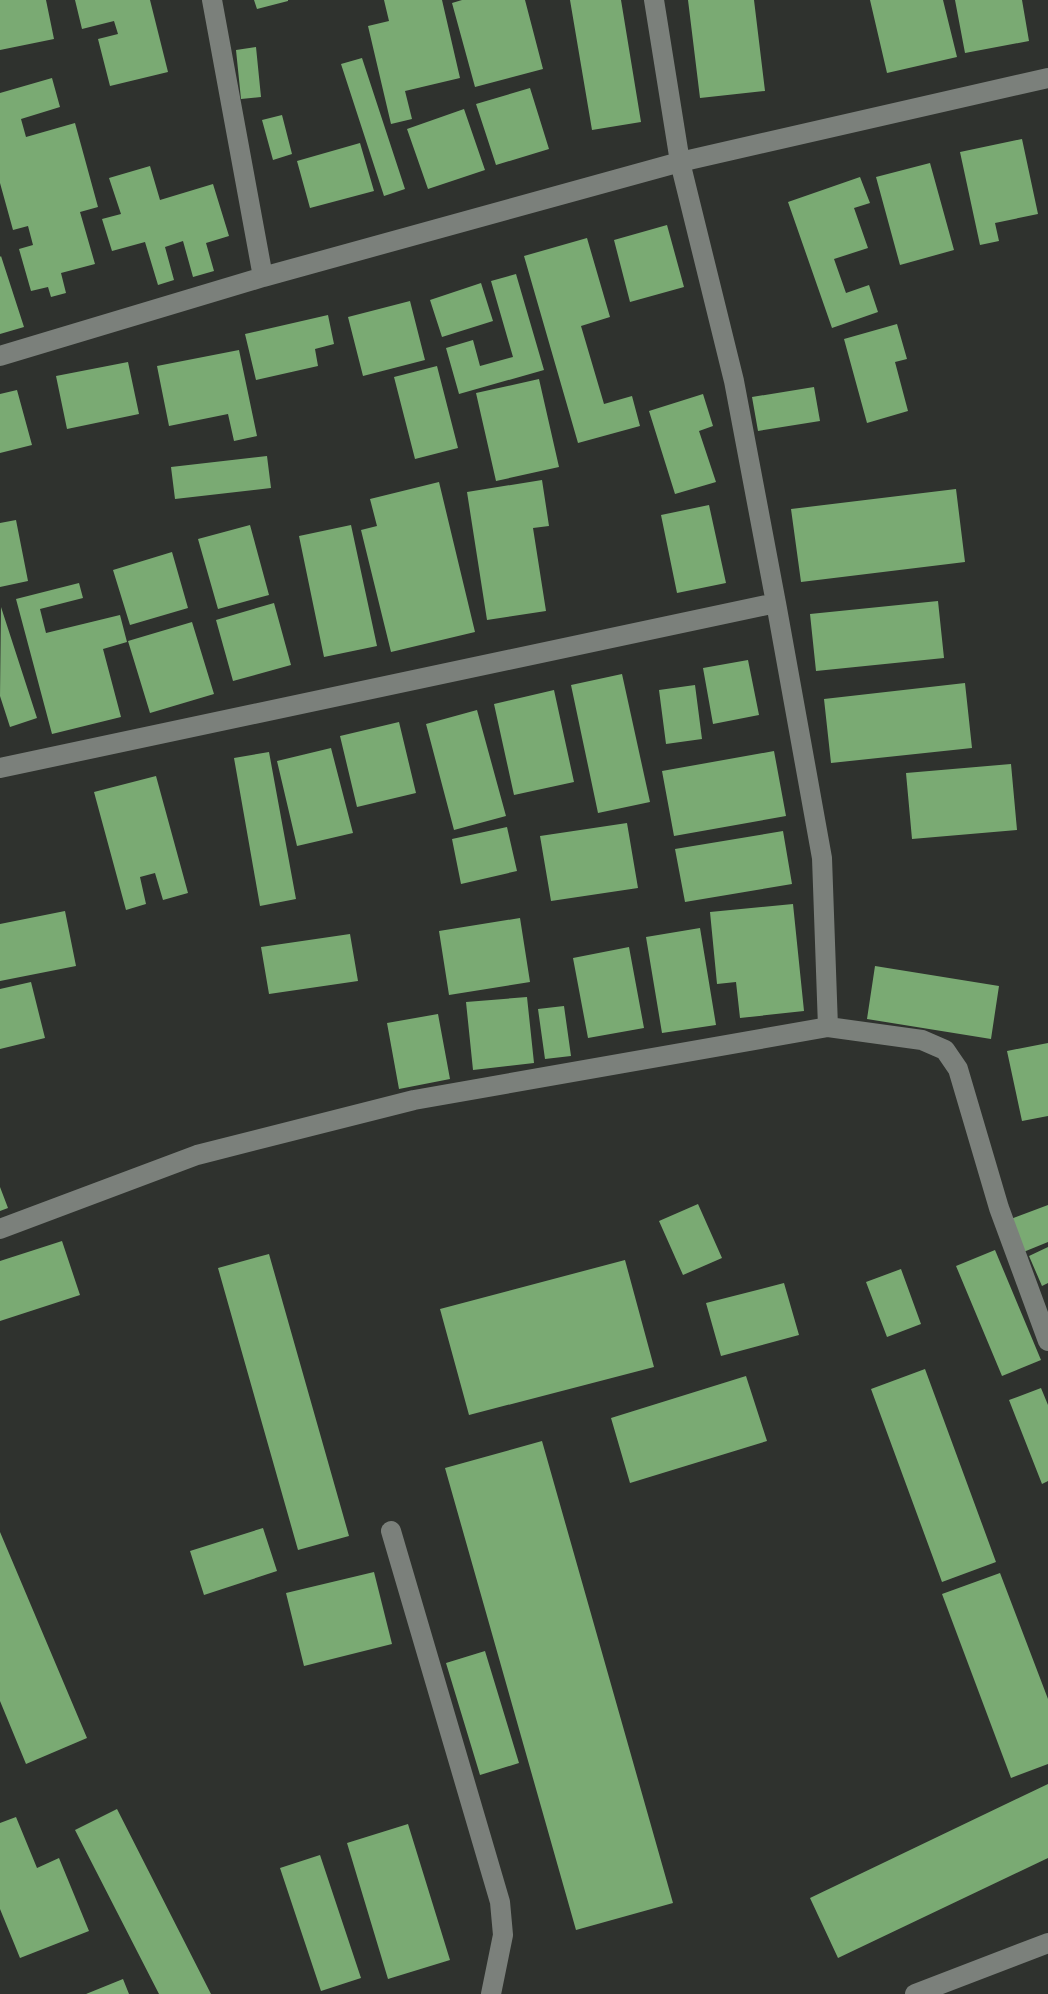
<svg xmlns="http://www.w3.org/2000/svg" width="1048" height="1994" font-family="Manrope,sans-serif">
  <rect width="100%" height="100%" fill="#2f322e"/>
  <path fill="#7aaa73" d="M0 0H46L54 39 0 50Z
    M75 0H150L168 72 110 86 98 39 118 34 114 21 82 29Z
    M254 0H288V1L257 9Z
    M384 0H442L460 78 405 91 412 119 391 124 368 26 389 21Z
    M462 0H525L543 69 475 87 452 3Z
    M570 0H621L641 122 592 130Z
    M688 0H754L765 91 700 98Z
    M870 0H943L957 57 887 73Z
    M955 0H1022L1029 41 965 53Z
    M256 47 261 97 241 99 236 50Z
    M362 58 405 189 384 196 341 64Z
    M52 78 60 107 21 119 26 137 75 123 98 207 80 212 95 264 61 273 66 293 51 297 48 287 31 291 19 249 33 245 28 226 13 230 0 183V93Z
    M530 88 549 149 496 165 476 104Z
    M464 109 485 170 428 189 407 129Z
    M282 115 292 154 273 160 262 120Z
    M1022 139 1038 214 995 223 999 241 980 245 960 152Z
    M360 143 374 191 310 208 297 161Z
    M930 163 954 250 900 265 876 177Z
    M150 166 160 200 213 184 229 236 206 243 214 271 193 277 183 241 165 247 174 280 158 285 145 242 112 251 102 219 121 214 109 178Z
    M860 177 870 203 854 208 868 248 834 259 846 293 869 285 878 312 832 328 788 202Z
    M667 225 684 287 630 302 614 240Z
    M587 238 610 317 581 326 604 404 632 396 640 426 578 443 524 256Z
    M1 256 24 327 0 334V257Z
    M516 274 544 370 459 394 446 348 473 340 480 366 513 357 491 281Z
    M481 283 493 321 442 337 430 300Z
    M410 301 425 360 363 376 348 317Z
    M328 315 334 344 315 349 318 366 256 380 245 334Z
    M897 324 907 359 895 362 908 411 867 423 844 339Z
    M239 350 257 436 234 441 228 414 169 426 157 366Z
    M128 362 139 414 67 429 56 376Z
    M437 366 458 448 415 459 394 377Z
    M539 379 559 467 496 481 476 393Z
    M814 387 820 421 758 431 752 397Z
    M17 390 32 445 0 453V394Z
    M703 394 713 426 699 431 716 482 675 494 649 411Z
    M267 456 271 488 175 499 171 467Z
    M542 480 549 526 533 528 546 611 487 620 467 492Z
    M439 482 475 632 391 652 361 530 377 526 370 499Z
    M956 489 965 562 801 582 791 509Z
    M709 505 726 583 677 593 661 515Z
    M16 520 28 581 0 587V523Z
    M250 525 269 595 218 609 198 539Z
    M351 525 377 646 324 657 299 536Z
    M172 552 188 608 130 625 113 570Z
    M79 583 83 598 40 609 46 633 120 615 127 642 103 649 121 717 52 734 16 599Z
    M938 601 944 658 816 671 810 614Z
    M274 603 291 665 233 681 216 620Z
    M1 607 37 718 10 727 0 696Z
    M192 622 214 694 150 713 128 641Z
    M748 660 759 715 713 724 703 668Z
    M622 674 650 802 598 813 571 685Z
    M965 683 972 748 831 763 824 699Z
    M695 685 702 739 666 744 659 690Z
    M554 690 574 782 514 795 494 704Z
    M477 710 506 816 454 830 426 724Z
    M399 722 416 793 357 807 340 736Z
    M331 748 353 833 297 846 277 761Z
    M774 751 786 816 674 836 662 771Z
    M269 752 296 899 260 906 234 758Z
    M1011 764 1017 830 912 839 906 773Z
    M156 776 188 893 163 900 155 873 140 877 146 904 126 910 94 792Z
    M627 823 638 888 551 901 540 836Z
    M507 827 517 871 461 884 452 839Z
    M783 831 792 884 685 902 675 849Z
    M793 904 804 1011 740 1018 736 982 717 984 710 912Z
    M65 911 76 966 0 981V924Z
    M520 918 530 982 449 995 439 931Z
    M700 928 716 1025 662 1033 646 937Z
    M350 934 358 981 269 994 261 947Z
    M629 947 644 1028 588 1038 573 958Z
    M875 966 999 986 991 1039 867 1019Z
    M31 982 45 1038 0 1049V989Z
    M527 997 534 1063 473 1070 466 1002Z
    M564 1006 571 1056 545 1059 538 1009Z
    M438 1014 450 1079 399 1089 387 1023Z
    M1048 1043V1116L1022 1121 1007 1051Z
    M0 1187 8 1208 0 1211Z
    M698 1204 722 1258 683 1275 659 1221Z
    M1048 1205V1242L1021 1253 1008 1220Z
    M62 1241 80 1295 0 1321V1261Z
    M1048 1247V1283L1042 1286 1029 1256Z
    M995 1250 1041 1360 1002 1376 956 1266Z
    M269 1254 349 1536 298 1550 218 1268Z
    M625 1260 654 1367 469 1415 440 1309Z
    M901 1269 921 1324 887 1337 866 1282Z
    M784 1283 799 1335 721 1356 706 1303Z
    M925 1369 996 1562 942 1582 871 1389Z
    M746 1376 767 1441 630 1483 611 1418Z
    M1041 1388 1048 1405V1481L1042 1484 1009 1400Z
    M542 1441 673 1903 576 1930 445 1468Z
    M263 1528 277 1571 204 1595 190 1551Z
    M0 1532 87 1738 26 1764 0 1701Z
    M374 1572 392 1644 304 1666 286 1593Z
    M1000 1573 1048 1699V1764L1011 1778 942 1594Z
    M485 1651 519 1763 480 1775 446 1663Z
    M1048 1784V1858L838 1958 810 1898Z
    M117 1809 211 1994H159L75 1830Z
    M16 1817 37 1868 59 1858 89 1931 20 1958 0 1909V1823Z
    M408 1824 450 1960 388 1979 347 1843Z
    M320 1855 361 1978 321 1991 280 1868Z
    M123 1979 129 1994H86Z"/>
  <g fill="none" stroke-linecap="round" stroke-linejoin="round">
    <path stroke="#7b807b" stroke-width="20" d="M212 0 263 277
      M654 0 680 162 734 381 776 603
      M0 356 263 277 680 162 1048 78
      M0 768 776 603 822 858 828 1027
      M0 1229 197 1155 414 1100 828 1027 922 1040 945 1050 958 1069 999 1208 1048 1341
      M391 1531 500 1902 503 1935 491 1994"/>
    <path stroke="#7b807b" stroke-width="20" d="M915 1994 1048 1943"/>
  </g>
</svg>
